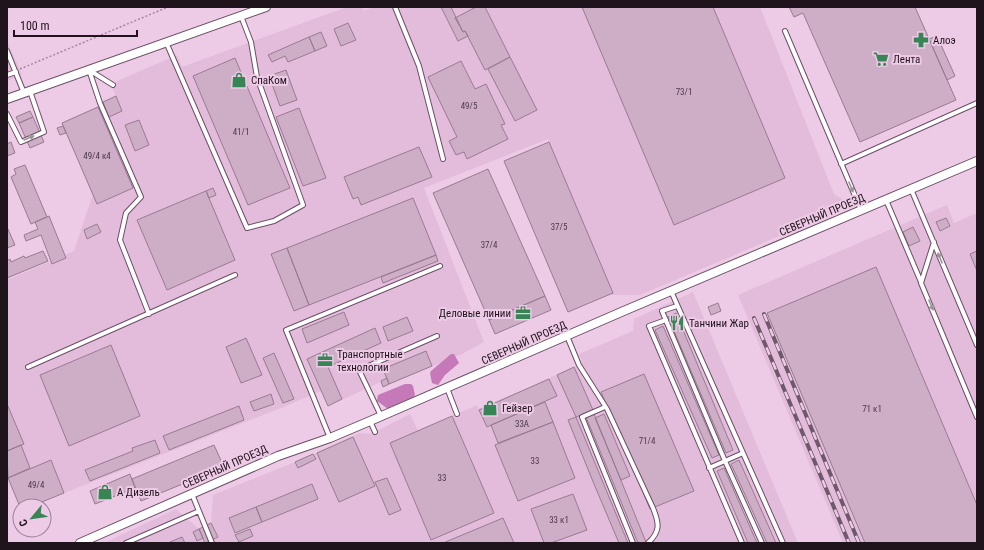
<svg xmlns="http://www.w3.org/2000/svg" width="984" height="550" font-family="'Roboto Condensed',sans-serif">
  <rect width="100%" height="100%" fill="#edcae5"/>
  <path fill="#e4bcdb" d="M347 7H362L364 11 373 7H760L834 194 845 201 843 209 640 295H611L548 139 424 188 484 342 460 355 383 387 381 382 328 406 321 391 281 408 64 493 51 460 30 468 21 445 7 404V280L74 251 93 194 62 123 98 107 97 105 116 96 113 90 115 82 177 55 182 67Z
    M7 41 22 75 7 81Z
    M947 205 954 223 977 213V543H843L738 295Z
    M693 292 798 543H104L176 509 199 529 211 523 213 495 295 462 360 433 371 434 410 414 418 431 477 405 479 409 583 363 579 354 633 331 634 319Z"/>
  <path fill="#c679b8" d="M451 354H454L459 363 445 375 438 385 432 383 430 373 431 371Z
    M405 384H411L413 386 415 395 413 398 388 409 377 401 378 395Z"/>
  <path fill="#ceadc7" stroke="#9a7a93" d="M441 7H451L463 32 465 31 468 36 458 41Z
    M476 7H485L510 57 485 70 465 31 463 32 455 18Z
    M582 7H713L785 178 674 225Z
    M789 7H915L956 100 860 142 803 13 794 17Z
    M348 23 356 40 341 46 334 29Z
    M321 32 327 46 315 51 309 37Z
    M937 36 955 76 947 80 929 39Z
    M309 37 315 51 288 62 285 56 272 62 268 55Z
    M510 57 537 110 515 121 488 69Z
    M235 58 290 188 248 205 193 76Z
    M461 61 475 89 486 84 505 124 501 125 508 139 467 159 464 152 456 155 449 141 457 137 428 77Z
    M286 70 297 100 280 106 269 76Z
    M116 96 122 111 109 117 103 102Z
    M98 107 133 188 97 204 62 123Z
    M299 108 326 178 303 186 276 117Z
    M30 111 33 117 19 123 16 117Z
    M33 117 44 142 30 148 19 123Z
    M139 120 149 145 135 151 125 125Z
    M63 126 66 133 60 135 57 128Z
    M11 142 15 153 7 156V144Z
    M549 142 613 293 568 312 504 161Z
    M419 147 432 177 361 205 358 197 353 199 344 177Z
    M25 165 47 217 31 224 11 177 16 174 14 169Z
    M488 169 545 296 489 320 433 193Z
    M213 188 216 195 209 198 206 191Z
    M206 191 235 260 167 290 137 220Z
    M413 198 436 255 309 305 287 248Z
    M49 216 66 258 52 264 41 235 26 241 24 235 38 229 35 222Z
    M946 218 950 226 940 231 936 222Z
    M97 224 101 232 87 239 84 230Z
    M7 227 15 245 7 248Z
    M913 227 920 241 909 246 903 232Z
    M287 248 309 305 294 311 271 254Z
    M43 251 48 261 7 278V261L10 259 11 262 24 256 25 258Z
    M977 251V271L970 254Z
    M436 255 438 261 383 283 381 277Z
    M876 267 977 505V543H865L767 313Z
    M545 296 551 310 495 334 489 320Z
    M718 303 721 311 711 315 708 307Z
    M344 312 349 325 307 343 302 329Z
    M676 313 733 450 726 453 668 317Z
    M407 317 413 331 388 341 383 327Z
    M663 326 719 455 712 458 655 330Z
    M375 328 381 343 328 367 342 399 328 406 307 359Z
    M246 338 262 375 241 383 226 347Z
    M111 345 140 416 69 446 40 375Z
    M426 351 432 366 389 384 383 369Z
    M274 353 294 399 283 403 263 358Z
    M574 367 593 410 576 417 557 375Z
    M644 374 694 491 650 509 601 392Z
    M387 378 389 384 383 387 381 381Z
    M549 379 557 396 487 427 479 410Z
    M271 394 274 404 254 411 250 402Z
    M545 402 553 422 498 443 491 425Z
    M7 404 24 444 7 451Z
    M239 406 244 420 169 450 163 436Z
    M594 414 646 542 643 543H638L586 417Z
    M604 414 630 476 621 480 595 418Z
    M452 416 494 513 431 540 390 443Z
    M576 417 628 543H619L594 484 568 420Z
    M553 422 575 478 518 501 495 445Z
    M353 437 375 486 339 502 317 453Z
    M155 440 160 453 90 481 85 470 133 451 132 448Z
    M21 445 30 468 8 478 7 451Z
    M214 445 224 467 141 501 132 479Z
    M313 454 316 459 298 468 295 462Z
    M51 460 64 493 32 506H20V507L8 478Z
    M739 460 776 543H767L731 464Z
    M724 468 757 543H748L717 471Z
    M130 474 135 488 95 504 90 491Z
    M387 478 401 510 389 515 375 482Z
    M312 484 318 499 262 522 256 507Z
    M573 494 587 530 551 543H544L531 509Z
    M256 507 262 522 235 533 229 518Z
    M503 518 514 543H443Z
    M211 523 218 537 205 543 199 529Z
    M199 529 203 538 197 541 193 532Z
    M250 529 253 536 239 542 235 535Z
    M182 537 185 543H171L170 542Z"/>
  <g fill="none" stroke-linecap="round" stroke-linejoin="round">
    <g stroke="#6b4e65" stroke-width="6">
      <path id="lane" d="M395 7 419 66 443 159
        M785 31 861 210
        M166 42 247 228 274 221 303 205 257 77 251 42 241 16
        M7 51 24 93
        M89 70 100 103 141 197 126 213 120 240 149 314
        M89 70 113 85
        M7 75 16 72
        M7 114 21 142 44 132 30 91
        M841 164 977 103
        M911 189 977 345
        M886 200 921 282
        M934 242 921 283 977 417
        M671 291 783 543
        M677 306 662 311 725 461 762 543
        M666 320 649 326 742 543
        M567 336 579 365 607 409 653 508C659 523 661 531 648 543
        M28 367 235 275
        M447 388 457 414
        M605 407 582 417 633 543
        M381 416 359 370 437 336
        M370 421 375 432
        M330 438 286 330 440 266
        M709 468 743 453
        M192 494 212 543
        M126 543 199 511"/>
    </g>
    <g stroke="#6b4e65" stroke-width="10">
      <path id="street" d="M7 99 266 7
        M80 543 278 456 330 438 370 421 626 310 977 161"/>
    </g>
    <path stroke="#a4899e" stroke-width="1.5" stroke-dasharray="2 2" stroke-linecap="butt" d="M20 69 168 7"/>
    <use href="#lane" stroke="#fff" stroke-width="4"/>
    <use href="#street" stroke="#fff" stroke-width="8"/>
    <g stroke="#6e5969" stroke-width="4">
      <path id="rail" d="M764 314 859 543
        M754 318 849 543"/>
    </g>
    <use href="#rail" stroke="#edcae5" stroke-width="2.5" stroke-dasharray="8" stroke-linecap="butt"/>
  </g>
  <defs><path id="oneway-solid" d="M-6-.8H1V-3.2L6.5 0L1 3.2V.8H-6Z"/></defs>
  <g fill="#9a9599">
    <use href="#oneway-solid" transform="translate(29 138) rotate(-23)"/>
    <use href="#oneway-solid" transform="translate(851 187) rotate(67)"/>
    <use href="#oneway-solid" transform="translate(940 258) rotate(-113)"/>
    <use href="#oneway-solid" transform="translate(931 305) rotate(67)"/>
  </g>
  <defs>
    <g id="pharmacy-bare" transform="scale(1.2)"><path d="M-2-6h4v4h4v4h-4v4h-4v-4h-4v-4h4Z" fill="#378554" stroke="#edcae5" stroke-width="2.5" paint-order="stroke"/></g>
    <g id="supermarket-bare" transform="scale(1.2)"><path d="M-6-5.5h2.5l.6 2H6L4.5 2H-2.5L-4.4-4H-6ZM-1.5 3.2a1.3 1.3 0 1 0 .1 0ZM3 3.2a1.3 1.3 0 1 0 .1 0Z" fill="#378554" stroke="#edcae5" stroke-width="2.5" paint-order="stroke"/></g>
    <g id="shop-bare" transform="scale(1.2)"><path d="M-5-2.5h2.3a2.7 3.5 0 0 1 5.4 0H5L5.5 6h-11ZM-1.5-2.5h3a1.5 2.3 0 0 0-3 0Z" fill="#378554" stroke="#edcae5" stroke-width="2.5" paint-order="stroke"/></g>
    <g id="office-bare" transform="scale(1.2)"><path d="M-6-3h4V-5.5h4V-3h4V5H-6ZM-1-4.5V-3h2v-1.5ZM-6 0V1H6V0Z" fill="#378554" stroke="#edcae5" stroke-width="2.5" paint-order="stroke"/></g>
    <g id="restaurant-bare" transform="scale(1.2)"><path d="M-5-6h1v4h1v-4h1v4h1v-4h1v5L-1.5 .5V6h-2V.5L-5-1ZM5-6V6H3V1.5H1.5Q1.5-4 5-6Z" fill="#378554" stroke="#edcae5" stroke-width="2.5" paint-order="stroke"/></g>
  </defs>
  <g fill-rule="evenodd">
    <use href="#pharmacy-bare" x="921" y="40"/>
    <use href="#supermarket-bare" x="881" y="59"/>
    <use href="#shop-bare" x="239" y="80"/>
    <use href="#office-bare" x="523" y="313"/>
    <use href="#restaurant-bare" x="677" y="323"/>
    <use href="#office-bare" x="325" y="360"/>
    <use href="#shop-bare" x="490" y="408"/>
    <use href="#shop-bare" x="105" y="492"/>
  </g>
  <g text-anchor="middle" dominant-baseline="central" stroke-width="4" stroke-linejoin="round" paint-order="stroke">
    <g font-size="9" fill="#4b3a47">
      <text x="684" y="92">73/1</text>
      <text x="469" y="106">49/5</text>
      <text x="241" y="132">41/1</text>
      <text x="97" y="156">49/4 к4</text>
      <text x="559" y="227">37/5</text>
      <text x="489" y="245">37/4</text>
      <text x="872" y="409">71 к1</text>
      <text x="522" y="424">33А</text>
      <text x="647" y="441">71/4</text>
      <text x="535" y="461">33</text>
      <text x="442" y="478">33</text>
      <text x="36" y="485">49/4</text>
      <text x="559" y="520">33 к1</text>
    </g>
    <g font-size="11" fill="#1f131c" stroke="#edcae5" text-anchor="start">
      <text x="933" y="40">Алоэ</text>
      <text x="893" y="59">Лента</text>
      <text x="251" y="80">СпаКом</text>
      <text x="511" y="313" text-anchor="end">Деловые линии</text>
      <text x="689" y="323">Танчини Жар</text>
      <text x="337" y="354">Транспортные<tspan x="337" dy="13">технологии</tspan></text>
      <text x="502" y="408">Гейзер</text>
      <text x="117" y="492">А Дизель</text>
    </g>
    <g font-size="11" fill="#1f131c" stroke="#edcae5">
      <text transform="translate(822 215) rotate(-23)">СЕВЕРНЫЙ ПРОЕЗД</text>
      <text transform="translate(524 343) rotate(-24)">СЕВЕРНЫЙ ПРОЕЗД</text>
      <text transform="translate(225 467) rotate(-24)">СЕВЕРНЫЙ ПРОЕЗД</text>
    </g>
  </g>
  <rect width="984" height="550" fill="none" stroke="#1f131c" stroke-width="16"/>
  <g transform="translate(32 518) rotate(241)"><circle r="19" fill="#edcae5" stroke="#9b8195"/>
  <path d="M0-3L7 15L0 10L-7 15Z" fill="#378554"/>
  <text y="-6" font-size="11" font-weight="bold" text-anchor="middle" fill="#1f131c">С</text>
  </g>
  <path d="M14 30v6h123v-6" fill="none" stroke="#1f131c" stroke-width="2"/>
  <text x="20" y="30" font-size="12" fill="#1f131c" stroke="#edcae5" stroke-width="3" paint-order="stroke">100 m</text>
</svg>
